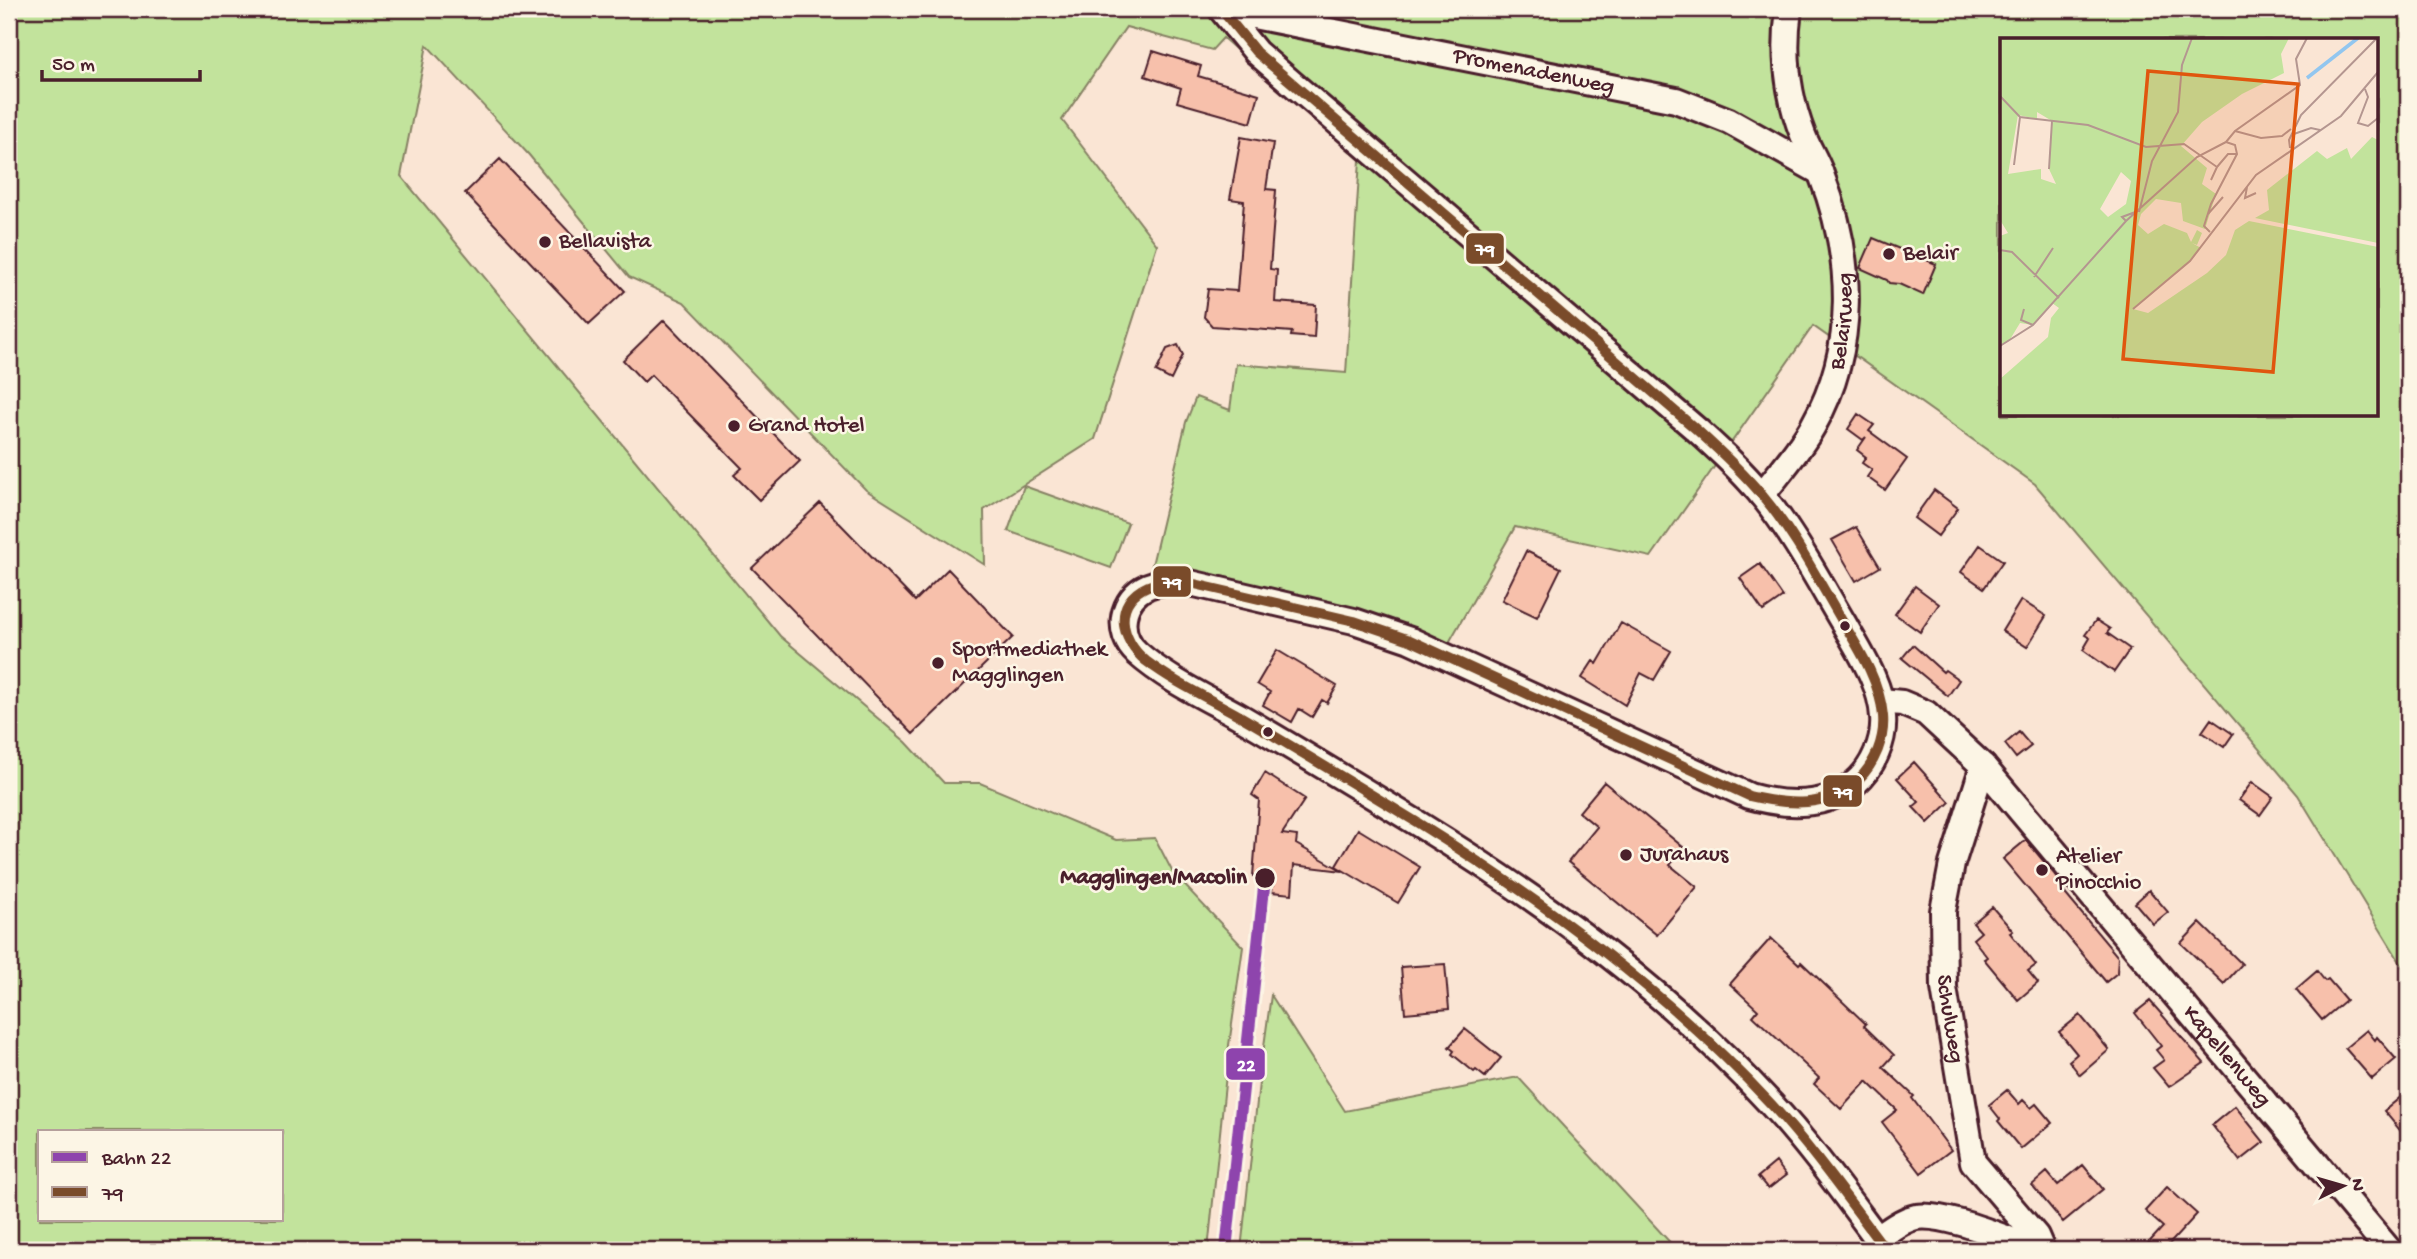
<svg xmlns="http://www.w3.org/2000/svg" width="2417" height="1259" font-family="'Gochi Hand',sans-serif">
  <rect width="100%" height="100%" fill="#fae5d4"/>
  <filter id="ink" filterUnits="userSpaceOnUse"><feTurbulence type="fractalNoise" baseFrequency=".0143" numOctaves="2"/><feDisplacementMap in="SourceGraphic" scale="14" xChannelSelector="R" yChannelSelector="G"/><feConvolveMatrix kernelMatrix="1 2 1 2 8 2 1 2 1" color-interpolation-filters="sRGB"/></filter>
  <g filter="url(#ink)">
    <path fill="#c2e39c" stroke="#868164" stroke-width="2" fill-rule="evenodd" d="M9 9H2408V975L2298 795 2035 484 1813 326 1651 557 1515 527 1443 653 1410 640 1147 586 1186 422 1196 397 1230 410 1236 364 1346 373 1360 160 1223 38 1212 50 1126 27 1062 120 1157 245 1095 439 984 510 985 565 866 490 684 302 629 277 529 155 427 45 401 176 780 636 906 742 944 783H980L1116 840 1155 838 1173 873 1243 947 1229 1045 1208 1250H9ZM2002 40H2377V415H2002ZM40 1131H282V1219H40Z
      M1024 486 1128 523 1111 568 1008 531Z
      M1271 995 1345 1111 1518 1077 1677 1250H1241L1259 1083Z"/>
    <path fill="#f7c0ab" stroke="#4a1f2b" stroke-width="2" d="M1153 51 1201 66 1198 76 1259 94 1251 123 1177 102 1181 88 1145 76Z
      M1241 137 1273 143 1266 189 1276 190 1270 269 1277 270 1275 302 1316 305 1314 338 1291 336 1292 332 1212 326 1204 317 1208 289 1237 291 1244 201 1230 199Z
      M500 159 625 291 589 324 465 193Z
      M1873 238 1936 264 1923 295 1899 284 1889 283 1887 280 1860 268Z
      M664 320 800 461 759 500 734 475 742 468 651 375 644 382 623 360Z
      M1178 345 1183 355 1171 380 1156 372 1167 349Z
      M1858 414 1874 425 1869 431 1907 459 1885 490 1867 477 1872 470 1862 463 1866 457 1857 450 1866 437 1863 440 1848 429Z
      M1934 490 1958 508 1938 536 1914 518Z
      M820 503 915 601 948 569 1013 637 913 734 752 568Z
      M1856 527 1880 567 1856 581 1832 540Z
      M1980 545 2003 561 1984 588 1961 572Z
      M1526 551 1561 568 1537 617 1502 600Z
      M1760 564 1783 597 1763 611 1740 578Z
      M1915 586 1939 604 1920 632 1895 614Z
      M2021 600 2046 616 2027 647 2002 631Z
      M2096 620 2110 629 2107 633 2130 649 2114 672 2083 650 2090 638 2085 635Z
      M1621 623 1671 651 1654 680 1641 673 1625 705 1582 678 1593 661 1597 664Z
      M1913 645 1943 672 1945 670 1959 680 1948 696 1902 658Z
      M1277 650 1337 686 1327 703 1322 700 1312 717 1299 709 1292 722 1263 705 1270 692 1257 684Z
      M2211 719 2233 734 2224 747 2202 732Z
      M2019 732 2031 746 2016 758 2005 744Z
      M1914 762 1950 802 1928 823 1913 807 1919 802 1897 778Z
      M1265 773 1305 799 1282 834 1297 836 1296 844 1343 871 1294 865 1292 894 1272 892 1274 879 1253 876 1259 800 1252 795Z
      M1604 782 1684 848 1670 865 1697 887 1657 935 1568 862 1597 827 1579 812Z
      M2252 782 2273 797 2260 815 2239 800Z
      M1358 829 1420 867 1398 903 1336 866Z
      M2026 840 2065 887 2062 890 2118 957 2117 973 2106 982 2003 859Z
      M2149 890 2168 912 2153 924 2135 903Z
      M1992 907 2013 931 2010 933 2036 965 2028 971 2038 983 2018 1000 1984 959 1987 957 1973 939 1981 932 1973 923Z
      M2200 923 2242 964 2224 984 2181 943Z
      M1771 938 1799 964 1801 962 1866 1024 1864 1026 1894 1055 1883 1067 1914 1096 1912 1098 1951 1150 1921 1173 1882 1122 1897 1110 1867 1081 1841 1109 1814 1084 1819 1078 1753 1016 1758 1010 1730 984Z
      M1445 964 1449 1009 1405 1013 1401 967Z
      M2317 971 2325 981 2328 979 2346 1000 2322 1020 2296 989Z
      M2150 1001 2204 1063 2169 1087 2153 1068 2164 1060 2156 1050 2161 1046 2135 1013Z
      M2080 1015 2109 1050 2080 1075 2069 1061 2077 1054 2059 1032Z
      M1465 1029 1501 1058 1485 1077 1476 1070 1474 1072 1452 1054 1454 1051 1449 1047Z
      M2367 1030 2375 1040 2377 1037 2396 1059 2372 1079 2345 1048Z
      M2007 1090 2019 1104 2023 1100 2031 1108 2036 1104 2052 1123 2021 1149 1998 1121 2000 1119 1989 1105Z
      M2408 1091V1140L2384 1111Z
      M2235 1106 2264 1142 2240 1161 2212 1125Z
      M1776 1162 1786 1175 1768 1189 1758 1177Z
      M2083 1165 2103 1189 2063 1222 2032 1185 2047 1172 2058 1185Z
      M2167 1187 2197 1214 2164 1250H2142L2163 1227 2145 1211Z"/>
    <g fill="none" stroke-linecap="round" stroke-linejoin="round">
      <g stroke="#4a1f2b" stroke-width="30">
        <g id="minor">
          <path d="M1221 9 1256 52 1293 84 1697 430C1720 451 1742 471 1761 494 1794 534 1818 580 1844 624 1860 653 1881 683 1883 717 1885 740 1873 768 1855 783 1825 809 1785 806 1749 796L1410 640 1354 621 1186 582C1173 581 1161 581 1148 586 1121 598 1115 633 1137 653 1166 679 1205 697 1239 716 1299 751 1358 787 1417 823 1547 903 1667 991 1771 1104 1813 1149 1849 1201 1886 1250"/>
          <path id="s1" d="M1235 26 1249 15 1676 100 1729 121 1820 172"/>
          <path id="s2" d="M1762 495C1779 473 1799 451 1813 426 1858 347 1853 256 1821 174 1816 160 1808 148 1803 135 1787 94 1783 51 1789 9"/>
          <path id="s3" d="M1881 701 1902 703 1926 713 1983 766 2389 1250"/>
          <path id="s4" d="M1983 766 1952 864 1943 911 1944 988 1973 1162 2036 1236 2042 1250"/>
          <path d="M1877 1238C1889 1231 1901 1220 1916 1217 1946 1212 2008 1240 2039 1250"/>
        </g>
      </g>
      <use href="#minor" stroke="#fcf5e5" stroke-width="24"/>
      <g stroke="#fcf5e5" stroke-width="16">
        <path id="bus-1" d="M1221 9 1256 52 1697 430C1719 450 1742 471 1761 494 1793 532 1816 576 1841 619 1859 649 1880 681 1883 716 1885 739 1875 763 1859 779 1829 809 1787 805 1749 796L1410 640 1354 621 1186 582C1174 581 1160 581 1148 586 1112 602 1120 640 1146 661 1175 683 1208 698 1240 716 1300 751 1359 787 1418 823 1546 903 1668 993 1771 1104 1813 1150 1849 1201 1886 1250"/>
      </g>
      <use href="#bus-1" stroke="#7a4b2a" stroke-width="10"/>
      <g stroke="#fcf5e5" stroke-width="18">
        <path id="rail-1" d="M1226 1250 1265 878"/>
      </g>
      <use href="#rail-1" stroke="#8e44ad" stroke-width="12"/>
    </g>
  </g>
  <g fill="#4a1f2b" stroke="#fcf5e5" stroke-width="2.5">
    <circle cx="545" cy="242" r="7"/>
    <circle cx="1889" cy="254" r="7"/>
    <circle cx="734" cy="426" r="7"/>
    <circle cx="1845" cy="626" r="6"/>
    <circle cx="938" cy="663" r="7"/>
    <circle cx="1268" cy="732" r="6"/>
    <circle cx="1626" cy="855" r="7"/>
    <circle cx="2042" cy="870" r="7"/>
    <circle cx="1265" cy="878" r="11"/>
  </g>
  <g text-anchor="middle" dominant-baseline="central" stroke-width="5" stroke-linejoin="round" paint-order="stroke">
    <g font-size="23" fill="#4a1f2b" stroke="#fcf5e5">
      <text stroke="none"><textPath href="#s1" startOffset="308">Promenadenweg</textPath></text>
      <text stroke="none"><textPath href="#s2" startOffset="196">Belairweg</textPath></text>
      <text stroke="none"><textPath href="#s4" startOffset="259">Schulweg</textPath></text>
      <text stroke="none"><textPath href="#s3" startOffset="504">Kapellenweg</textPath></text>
    </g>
    <g font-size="23" fill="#4a1f2b" stroke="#fcf5e5" text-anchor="start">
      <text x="559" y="242">Bellavista</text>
      <text x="1903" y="254">Belair</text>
      <text x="748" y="426">Grand Hotel</text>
      <text x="952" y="650">Sportmediathek<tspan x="952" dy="26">Magglingen</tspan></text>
      <text x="1640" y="855">Jurahaus</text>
      <text x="2056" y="857">Atelier<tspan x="2056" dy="26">Pinocchio</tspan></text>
    </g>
    <g font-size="23" font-weight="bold" fill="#4a1f2b" stroke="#fcf5e5" text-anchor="end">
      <text x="1247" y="878">Magglingen/Macolin</text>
    </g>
  </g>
  <g transform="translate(2000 38)">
    <rect width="378" height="378" fill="#fae5d4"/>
    <path d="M0 0H289L281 16 284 35 242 56 202 84 181 108 207 130 202 146 216 156 205 191 183 183 181 165 156 161 141 176 138 187 148 196 164 186 187 195 191 204 197 192 202 195 197 207 192 205 201 210 190 223 133 271 148 275 207 235 226 217 235 192 249 183 378 209V378H0V341L48 299 51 280 59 270 52 265 33 287 20 285 9 303 0 308V198L8 195 0 182ZM37 74 52 83 49 131 56 146 41 141V131L8 136 18 77 37 81ZM121 134 131 143 126 166 108 179 100 171ZM372 99 378 102V205L255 180 269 172 267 152 317 113 327 121 347 110 351 121Z" fill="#c2e39c" fill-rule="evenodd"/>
    <path fill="none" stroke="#92c6ef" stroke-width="3.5" d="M307 40 358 0"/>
    <path fill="none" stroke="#b49690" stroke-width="2" d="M365 51 368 59 358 85 368 88 378 80M0 58 20 79 88 87 146 109 184 106 217 129 211 142M235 93 261 100 282 98 291 91M291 97 311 90 320 92M226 104 235 93 300 47 296 21 307 0M290 110 289 102 301 77 377 0M14 127 20 79M217 129 228 116H237M49 131 52 83M247 149 245 160 256 155M139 174 152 123 178 74 182 27 192 0M208 176 223 159M126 183 122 179 138 173M210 194 204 188 211 166 237 116 235 107 226 104M0 212 12 214 59 260M34 239 53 210M24 271 21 282 33 287M133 271 190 223 256 137 341 78 378 34M0 308 33 287 126 183 197 119 226 104"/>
    <path fill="#e0560e" fill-opacity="0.15" stroke="#e0560e" stroke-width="3.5" d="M148 33 298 46 273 334 123 321Z"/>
    <rect width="378" height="378" fill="none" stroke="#4a1f2b" stroke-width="3.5"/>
  </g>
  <g stroke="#fcf5e5" stroke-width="2.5">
    <rect x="1465" y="232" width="40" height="33" rx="7" fill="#7a4b2a"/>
    <rect x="1152" y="565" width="40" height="33" rx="7" fill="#7a4b2a"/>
    <rect x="1822" y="774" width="41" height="34" rx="7" fill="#7a4b2a"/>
    <rect x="1225" y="1047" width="41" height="34" rx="7" fill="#8e44ad"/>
  </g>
  <g font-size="19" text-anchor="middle" font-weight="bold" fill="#fff">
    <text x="1485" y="255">79</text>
    <text x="1172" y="588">79</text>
    <text x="1843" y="798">79</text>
    <text x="1246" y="1071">22</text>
  </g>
  <rect width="2417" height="1259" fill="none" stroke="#fcf5e5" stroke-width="35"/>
  <rect x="18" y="18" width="2382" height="1224" fill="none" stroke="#4a1f2b" stroke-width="2.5" filter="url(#ink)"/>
  <rect x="38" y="1130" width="245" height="91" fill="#fcf5e5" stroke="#b59f9b" stroke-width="2"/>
  <rect x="52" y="1152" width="35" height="10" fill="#8e44ad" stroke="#b59f9b" stroke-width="2"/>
  <text x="102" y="1164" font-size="21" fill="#4a1f2b">Bahn 22</text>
  <rect x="52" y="1187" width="35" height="10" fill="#7a4b2a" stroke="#b59f9b" stroke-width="2"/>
  <text x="102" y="1200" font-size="21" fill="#4a1f2b">79</text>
  <g transform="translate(2343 1186) rotate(85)" stroke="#fcf5e5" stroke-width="5" paint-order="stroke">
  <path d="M0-5L12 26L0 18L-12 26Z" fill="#4a1f2b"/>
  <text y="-10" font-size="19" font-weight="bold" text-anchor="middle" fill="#4a1f2b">N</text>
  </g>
  <path d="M42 70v10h158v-10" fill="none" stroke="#4a1f2b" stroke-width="3.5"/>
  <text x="52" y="70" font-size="21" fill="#4a1f2b" stroke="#fcf5e5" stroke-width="5" paint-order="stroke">50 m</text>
</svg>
